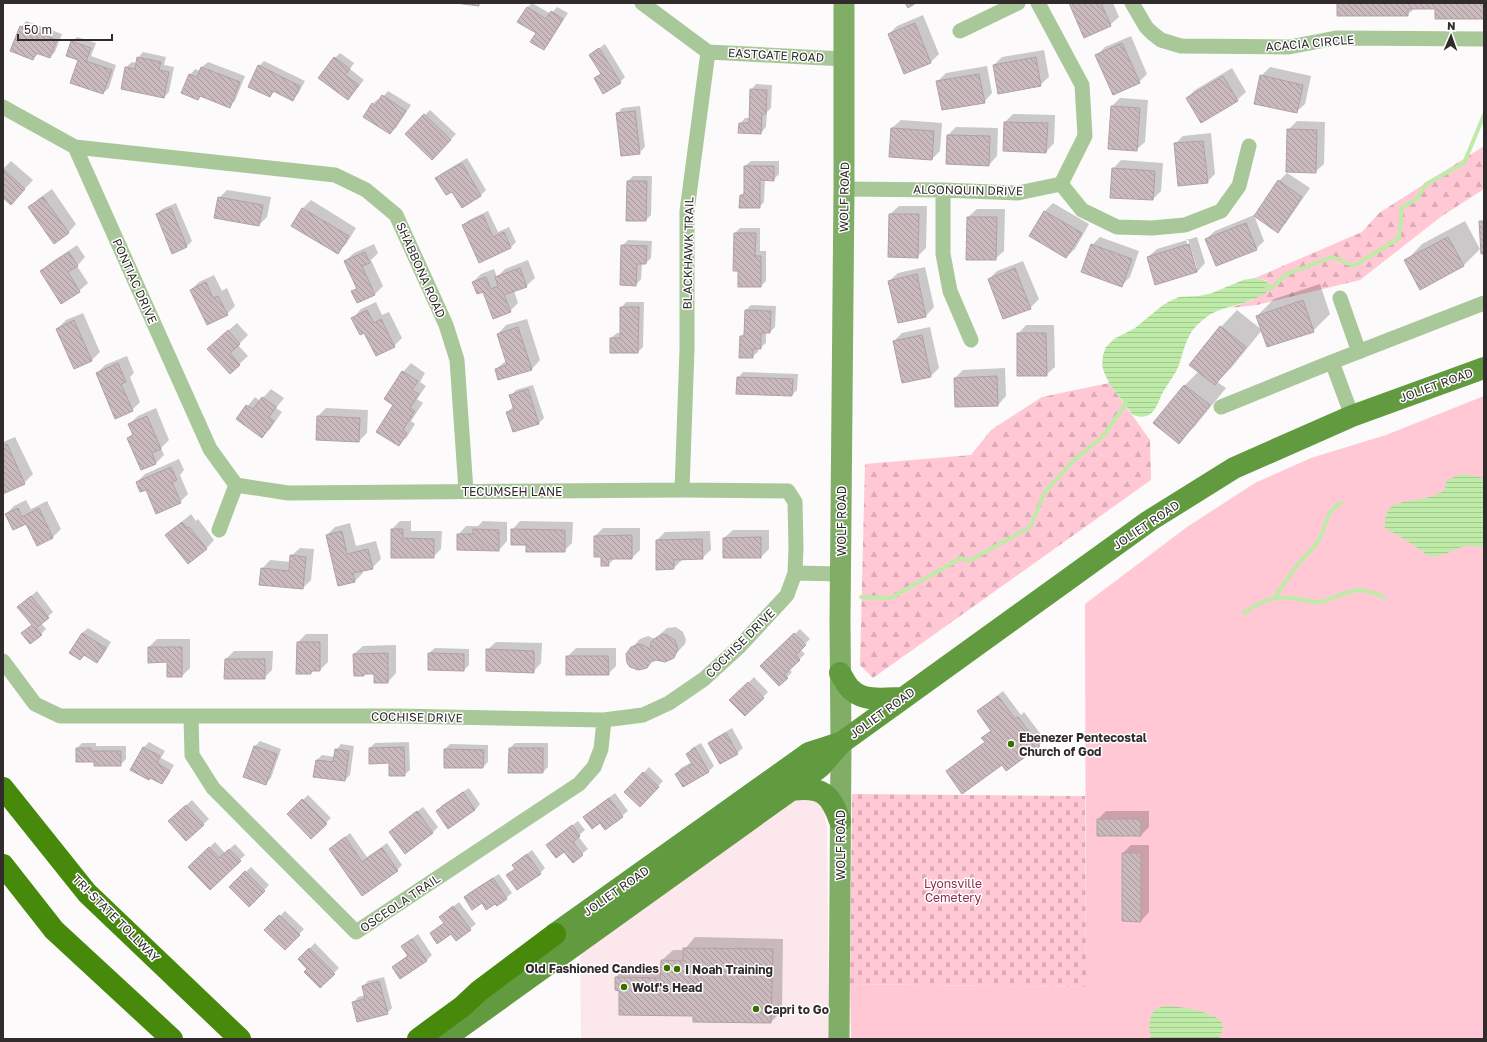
<svg xmlns="http://www.w3.org/2000/svg" width="1487" height="1042" font-family="'Golos Text',sans-serif">
  <defs>
    <pattern id="forest-firs" width="22" height="20" patternUnits="userSpaceOnUse"><rect width="22" height="20" fill="#ffc8d4"/><path d="M5 1l3.5 6h-7zM16 11l3.5 6h-7z" fill="#dbacb6"/></pattern>
    <pattern id="cemetery-stones" width="16" height="16" patternUnits="userSpaceOnUse"><rect width="16" height="16" fill="#ffc8d4"/><path d="M2 7V4a2 2 0 0 1 4 0v3zM10 15v-3a2 2 0 0 1 4 0v3z" fill="#dbacb6"/></pattern>
    <pattern id="water-rules" width="6" height="5" patternUnits="userSpaceOnUse"><rect width="6" height="5" fill="#beeba7"/><path d="M0 2.5h6" fill="none" stroke="#a4ca90"/></pattern>
    <pattern id="building-back-hatch" width="6" height="6" patternUnits="userSpaceOnUse"><rect width="6" height="6" fill="#cababd"/><path d="M-1 5l2 2M0 0l6 6M5-1l2 2" fill="none" stroke="#a5979a"/></pattern>
  </defs>
  <rect width="100%" height="100%" fill="#fdfafb"/>
  <path fill="#fce8ec" d="M810 795 822 806 827 825 829 1039H581L580 949 779 807Z"/>
  <path fill="#ffc8d4" d="M1484 396V1039H851L850 984 1086 987 1085 604 1187 527 1255 483 1311 458 1386 435Z"/>
  <path fill="url(#forest-firs)" d="M1484 146V189L1442 216 1360 280 1257 305 1230 308 1253 300 1269 283 1265 280 1255 278 1362 232 1379 213Z
    M1109 383 1150 440 1151 480 873 678 860 665 865 464 971 455 991 430 1042 397Z"/>
  <path fill="url(#cemetery-stones)" d="M852 794 1085 796 1086 987 850 984Z"/>
  <path fill="url(#water-rules)" d="M1255 278C1263 280 1268 280 1271 288 1256 303 1234 304 1215 312 1207 315 1198 324 1192 331 1185 342 1183 353 1179 365 1175 375 1168 383 1163 392 1159 399 1157 410 1149 415 1143 418 1137 417 1132 414L1109 383 1104 372 1102 365 1103 355 1106 347 1114 339 1135 328 1163 305 1172 300 1179 297 1199 296 1212 293 1243 280Z
    M1462 474 1484 478V546C1477 548 1472 545 1465 546 1453 549 1442 558 1429 556L1406 540 1385 528C1383 502 1400 503 1420 499 1428 498 1436 495 1444 491L1447 480Z
    M1165 1006C1179 1006 1212 1011 1221 1022 1222 1023 1223 1026 1223 1028L1219 1039H1151C1149 1027 1148 1019 1155 1009Z"/>
  <path fill="#0003" fill-rule="evenodd" d="M532 3 551 14 557 7 568 13 549 43 544 49 527 8Z
    M1070 3H1113L1119 17 1110 25Z
    M1338 3H1484V18L1436 8H1415L1407 15Z
    M923 15 939 54 931 62 904 73 889 34 897 26Z
    M26 21 62 34 55 52 50 57 39 53 33 59 21 27Z
    M1131 36 1147 74 1139 82 1097 55 1105 47Z
    M77 37 96 43 91 56 116 65 109 88 103 93 79 59 72 42Z
    M605 44 625 77 620 82 595 79 601 73 590 55Z
    M1044 50 1049 77 1040 85 994 65 1002 57Z
    M143 52 166 57 164 65 174 67 169 92 164 97 122 88 126 67 132 62 137 63 138 58Z
    M340 53 354 63 350 69 364 80 348 99 335 58Z
    M264 61 305 81 298 94 293 99 275 91 270 96 259 66Z
    M208 62 245 76 235 101 229 106 201 95 198 99 190 75 195 69 200 71 202 67Z
    M987 66 992 93 984 102 937 82 946 73Z
    M1270 67 1311 76 1305 104 1296 112 1261 76Z
    M1232 68 1246 92 1237 100 1187 98 1195 90Z
    M756 84 772 85 771 108 767 112 766 127 761 133 739 132 740 124 745 118H750L751 90Z
    M388 91 411 105 396 128 390 133 372 104 378 99 380 100Z
    M1120 98 1148 100 1145 142 1136 150 1109 148 1112 106Z
    M640 106 645 147 639 153 617 114 622 108Z
    M430 110 456 134 432 159 406 134Z
    M1013 114 1055 115 1054 143 1046 152 1005 122Z
    M901 120 942 123 940 151 932 159 892 128Z
    M1297 121 1325 122 1324 164 1315 172 1288 130Z
    M956 127 998 128 997 156 989 165 948 135Z
    M1211 133 1215 174 1207 182 1175 144 1183 136Z
    M467 158 486 190 481 195 462 206 452 190 437 178 442 173Z
    M1121 160 1163 163 1161 191 1153 199 1113 169Z
    M11 161 33 180 19 195 3 197V169Z
    M751 161H779V174L773 180H765L764 202 759 207 741 196 745 191V166Z
    M1287 173 1310 188 1286 223 1278 231 1279 181Z
    M633 176H652L651 215 646 220 628 181Z
    M52 189 76 224 68 233 29 208 38 199Z
    M227 190 271 197 267 217 259 225 219 198Z
    M311 200 356 228 346 244 337 253 303 208Z
    M176 203 192 241 186 247 157 214 162 209Z
    M1053 203 1089 224 1075 249 1066 257 1031 235 1045 211Z
    M899 206H927L926 248 917 257 890 214Z
    M977 209H1005L1004 251 995 259H967L968 217Z
    M488 211 498 232 509 227 516 242 511 247 463 225 469 220Z
    M1254 215 1264 241 1256 249 1206 239 1215 231Z
    M1465 221 1480 249 1463 266 1406 261 1422 244Z
    M740 228H760V251H766V281L761 286 739 270 735 233Z
    M1100 237 1139 251 1130 277 1121 286 1092 245Z
    M1197 237 1205 263 1197 272 1148 257 1157 249ZM1188 239 1197 268H1195L1186 240Z
    M628 240 652 241 651 258 646 263H642L641 279 636 285 622 246Z
    M374 244 378 253 371 260 383 286 375 294 358 302 353 291 357 287 345 261 354 253Z
    M77 245 85 257 77 266 88 283 79 291 62 302 41 271 50 263Z
    M528 260 535 278 526 286 514 291 518 303 510 311 473 282 481 274 494 269 497 277 505 269Z
    M1023 261 1039 299 1030 308 989 279 997 271Z
    M925 267 934 307 926 316 898 322 889 281 898 273Z
    M214 275 222 291 227 288 235 306 227 314 191 290 199 282Z
    M1320 284 1330 314 1313 331 1257 316 1274 299Z
    M376 302 382 315 389 312 402 338 394 346 353 318 361 309Z
    M626 302H644L643 347 638 352 611 338 617 333H621V308Z
    M751 305 776 306 775 327 770 332H766V343L760 348H758V352L752 357 741 337 745 332 746 310Z
    M1237 310 1262 330 1232 367 1217 382 1226 388 1195 426 1179 442 1154 423 1185 385 1199 371 1221 327Z
    M83 313 100 352 92 360 74 368 57 329 66 320Z
    M527 319 540 360 532 369H496L507 360 498 334 506 325Z
    M237 323 248 335 238 345 248 356 230 373 216 341Z
    M1026 325H1054L1055 367 1046 375 1018 334Z
    M930 327 939 368 931 376 894 341 902 333Z
    M127 356 134 373 130 377 140 402 132 410 97 373 105 365Z
    M411 363 425 373 420 382 426 386 417 399 423 403 411 421 415 424 407 437 398 445 394 405 403 372Z
    M1005 368 1006 396 998 405 956 406 955 378 963 370Z
    M743 372 798 374 797 390 792 395 738 378Z
    M533 385 544 418 539 423 507 412 514 406 511 396 516 390Z
    M271 389 284 398 276 408 282 412 270 429 262 437 237 419 255 397 260 401Z
    M156 408 169 440 161 448 164 455 156 463 141 469 128 439 133 433 129 424 138 416Z
    M326 408 368 410 367 433 359 441 318 416Z
    M15 437 33 474 24 483 3 492V442Z
    M179 459 184 470 180 475 188 494 180 502 146 489 137 482 145 474Z
    M26 500 31 509 47 501 61 529 53 537 38 544 27 522 6 514 14 506Z
    M191 514 196 521 198 519 214 540 206 549 166 535Z
    M400 521H411V531H442L441 549 433 557H392V529Z
    M483 521 507 522V541L499 550 458 535 466 526H478Z
    M520 521 573 522 572 543 564 551 527 544 512 530Z
    M350 523 356 546 376 541 381 559 372 568 362 570 363 573 355 581 327 535 335 527Z
    M603 528H640V550L632 558H615L608 565 602 556 595 536Z
    M733 530H769V549L761 557 724 538Z
    M710 531 711 550 702 558 682 559V560L674 568 657 540 665 532Z
    M300 548 314 549 311 580 303 588 262 569 270 560 291 562V556Z
    M37 591 53 612 41 623 46 629 41 634 28 628 33 624 24 602Z
    M676 627 683 632 686 640 685 644 670 660 629 651 640 639 648 636 655 639 667 628Z
    M88 628 111 642 102 657 97 662 85 655 80 659 70 653 82 633Z
    M800 629 810 639 800 649 805 654 789 669 792 672 779 685 761 666Z
    M306 634H328V662L320 670H314L311 673 298 642Z
    M157 639H190V668L182 676 168 661 149 647Z
    M496 642 542 643 541 663 533 672 487 650Z
    M396 645V673L388 682 375 673 355 675 354 654 363 646Z
    M435 648 469 649V665L464 670 429 653Z
    M576 648H616V666L608 674 567 657Z
    M234 651H273L272 670 264 678 226 659Z
    M754 677 768 692 745 715 731 700Z
    M1003 691 1021 715 1024 712 1045 740 1006 770 1002 764 947 771 985 742 983 738 992 730 978 711Z
    M732 728 743 748 737 753 709 743 715 738Z
    M260 741 281 749 271 778 265 784 255 746Z
    M149 742 165 751 161 758 174 765 167 777 162 783 131 769 144 747Z
    M409 742 410 770 404 775 390 762 370 748 375 743Z
    M82 743H96V746H126V759L120 765 95 761 77 748Z
    M515 743H548V767L543 772H509L510 748Z
    M701 743 714 766 709 771 683 786 676 774 681 768 692 762 687 754 692 748Z
    M341 744 354 746 350 775 345 780 317 760 322 755 335 757 336 750Z
    M450 744 488 745V762L483 767 445 749Z
    M649 767 663 781 640 806 625 792Z
    M469 788 480 804 475 810 448 827 437 811 442 805Z
    M615 793 628 811 606 829 590 812Z
    M308 795 331 818 311 838 288 814Z
    M192 800 209 819 187 839 175 815Z
    M423 807 438 827 432 833 390 832Z
    M1106 811H1149V827L1141 835 1098 819Z
    M578 821 585 830 578 836 588 849 573 861 565 850 547 845Z
    M350 833 367 857 387 843 402 865 397 870 362 894 330 849Z
    M215 842 225 853 235 844 245 855 210 889 190 867Z
    M1131 845H1149V912L1141 921 1123 853Z
    M532 850 545 868 540 873 507 875 516 868 513 865Z
    M251 867 269 885 249 906 230 887Z
    M499 874 512 893 506 898 495 903 482 902 465 897 470 892Z
    M459 902 476 924 456 939 451 932 431 934 445 922 440 917Z
    M285 911 304 929 285 949 266 930Z
    M418 934 432 955 426 961 393 967 408 955 402 946Z
    M695 937 783 939 782 1011 771 1022 694 1021V1015L621 990 616 977 627 966 661 967V961L673 950H684Z
    M315 943 339 968 320 987 309 969 299 959Z
    M384 977 392 1008 387 1013 353 1003 358 997 366 995 363 986 368 981Z"/>
  <g fill="none" stroke-linecap="round" stroke-linejoin="round">
    <path stroke="#beeba7" stroke-width="4" d="M1266 289 1271 288 1287 274 1332 257 1354 266 1399 238 1402 207 1417 199 1426 184 1464 163 1484 115
      M861 597 891 598 961 558 969 561 1030 527 1045 492 1073 461 1103 436 1125 405 1126 402
      M1275 597C1283 585 1291 573 1300 562 1307 554 1315 547 1320 538 1326 525 1327 509 1341 503
      M1244 613C1261 601 1276 594 1298 599 1305 600 1312 603 1319 602 1324 602 1329 599 1334 597 1356 589 1361 587 1384 597"/>
  </g>
  <path fill="url(#building-back-hatch)" stroke="#b0a1a4" d="M455 3H479V6Z
    M905 3H916L908 8Z
    M1069 3H1101L1111 26 1084 38Z
    M1337 3H1484V19H1435V9H1408V16H1337Z
    M527 7 546 19 551 11 563 19 544 50 530 42 536 33 517 22Z
    M915 23 931 63 904 74 888 34Z
    M20 26 57 40 50 58 36 53 33 60 10 51Z
    M71 41 91 48 86 61 112 70 103 94 70 83 78 60 66 56Z
    M1122 43 1140 83 1113 95 1095 55Z
    M599 48 621 83 603 94 594 78 601 74 589 55Z
    M137 57 161 62 159 70 169 72 164 98 121 89 125 67 135 69Z
    M334 57 350 69 345 75 359 85 348 100 318 78Z
    M1036 57 1041 86 998 94 993 65Z
    M258 65 300 86 293 101 273 91 270 97 248 87Z
    M201 67 240 82 230 108 200 96 198 100 181 93 189 74 197 77Z
    M979 74 985 103 942 110 936 81Z
    M1260 75 1303 85 1297 113 1254 104Z
    M1223 76 1238 101 1201 123 1186 98Z
    M750 89 767 90 766 114H762L761 134 738 133 739 123H749Z
    M382 95 406 111 390 134 363 117 372 103 375 106Z
    M1111 106 1140 108 1137 151 1108 149Z
    M635 111 640 154 621 156 616 113Z
    M424 114 451 140 432 160 405 134Z
    M1004 122 1048 123 1046 153 1003 151Z
    M891 128 934 131 932 160 889 157Z
    M1287 129 1317 130 1316 173 1286 172Z
    M947 135 990 136 989 166 946 164Z
    M1203 141 1208 183 1178 186 1174 143Z
    M462 163 481 196 462 208 452 192 446 195 435 178Z
    M744 166H774V181L760 180V208H739L740 195H744Z
    M1112 168 1155 171 1153 200 1110 198Z
    M3 169 25 189 11 205 3 198Z
    M1278 180 1302 197 1278 233 1254 216Z
    M627 181H647L646 221H626Z
    M43 197 69 233 54 244 28 207Z
    M218 197 263 205 259 226 214 218Z
    M171 208 187 247 172 254 156 214Z
    M302 208 349 236 338 254 291 226Z
    M1044 211 1082 233 1066 258 1029 236Z
    M889 214H919L918 258 888 257Z
    M483 215 493 237 504 232 511 248 479 263 462 225Z
    M967 217H997L996 260H966Z
    M1479 221H1484V254H1481Z
    M1246 223 1257 250 1216 266 1205 239Z
    M734 233H756L755 256H761V287H738V271H733Z
    M1448 237 1464 266 1420 290 1404 260Z
    M1091 244 1132 259 1122 287 1081 272Z
    M1189 244 1197 272 1155 285 1147 257Z
    M621 245 647 246 646 264H637L636 286 620 285Z
    M69 252 78 266 68 272 80 292 61 304 40 271Z
    M365 252 370 263 362 266 375 295 357 303 351 291 357 289 344 261Z
    M520 268 527 287 504 295 511 312 493 319 483 292 477 294 472 282 486 277 491 289 498 286 495 277Z
    M1015 268 1031 309 1003 319 988 279Z
    M917 274 926 317 898 323 888 281Z
    M206 282 213 298 218 296 228 315 207 325 190 290Z
    M1303 300 1314 332 1267 347 1256 316Z
    M620 307H639L638 353H610V338H620Z
    M367 310 374 323 381 319 395 347 376 356 364 333 360 335 351 318Z
    M745 310 771 311 770 333H761V349H753V358H739L740 336H744Z
    M74 320 92 361 74 369 56 329Z
    M1220 326 1246 347 1215 385 1189 365Z
    M518 327 532 370 498 380 495 369 507 365 497 334Z
    M228 330 240 344 230 353 240 365 230 374 207 349Z
    M1017 333H1046L1047 376H1017Z
    M922 335 931 377 902 383 893 341Z
    M118 363 126 382 121 384 133 411 115 419 96 373Z
    M402 371 418 381 412 390 419 394 410 408 415 411 403 430 407 433 399 446 376 432 393 405 384 399Z
    M997 376 998 406 955 407 954 378Z
    M737 377 793 379 792 396 736 394Z
    M1184 385 1210 405 1179 444 1153 423Z
    M528 389 539 424 513 432 506 412 514 410 509 395Z
    M262 397 276 407 269 417 274 421 262 438 236 419 246 405 253 409Z
    M147 416 161 449 152 453 156 464 141 470 127 438 133 435 128 424Z
    M317 416 360 418 359 442 316 440Z
    M7 444 25 484 3 494V446Z
    M171 467 177 480 172 482 181 503 156 514 146 490 140 492 136 482Z
    M18 508 22 517 39 508 53 538 37 546 26 524 13 530 5 514Z
    M182 522 187 528 189 527 207 549 188 564 165 535Z
    M391 529H403V538L434 539V558H391Z
    M473 529 499 530V551L457 550V534H473Z
    M511 529 565 530V552H526V545H511Z
    M342 531 347 554 368 549 373 569 353 573 355 582 338 586 326 535Z
    M632 535V559H608L609 566H601V557H594V536Z
    M761 537V558H723V538Z
    M702 539 703 559 674 560V569L656 570V540Z
    M290 555 306 557 303 589 259 585 261 568 289 571Z
    M31 596 49 618 36 628 42 635 30 644 21 633 32 625 17 607Z
    M82 633 106 648 97 663 84 655 80 660 69 653Z
    M794 633 806 645 796 655 800 660 784 675 788 678 779 686 760 666Z
    M662 634 667 635 675 640 678 649 674 658 665 662 656 660 651 662 647 668 643 669 638 670 630 667 627 663 626 654 631 647 639 644 643 645 650 649 651 642 654 639Z
    M297 642H320V671H311V674H296Z
    M148 647H182V677H167V662L148 663Z
    M486 649 534 651V673L486 671Z
    M388 653V683H374V674H364V676H354L353 654Z
    M428 653 464 654V671L428 670Z
    M566 656H608L609 675H566Z
    M225 659H265V679H224Z
    M748 682 764 698 745 716 729 700Z
    M998 696 1015 719 1018 717 1040 746 1006 771 1002 765 962 794 946 771 985 742 981 738 991 731 977 711Z
    M726 733 738 754 720 764 708 743Z
    M254 746 277 754 266 785 243 777Z
    M143 747 160 756 157 763 170 771 162 784 150 778 149 780 130 770Z
    M404 747 405 776H389V763L369 764V748Z
    M76 748H91V751H121V766H94V762H76Z
    M509 748H543V773H508Z
    M695 748 709 772 683 787 675 774 692 764 686 754Z
    M335 749 349 751 345 781 313 777 316 760 333 762Z
    M444 749 484 750 483 768H444Z
    M643 772 659 787 640 807 624 792Z
    M463 792 475 810 448 829 436 811Z
    M609 798 623 817 605 830 600 823 592 829 583 817Z
    M302 799 327 824 311 839 287 814Z
    M186 805 204 825 186 841 168 821Z
    M417 811 433 833 405 854 389 832Z
    M1097 819H1141V836H1097Z
    M572 825 580 836 573 842 583 855 573 863 564 852 556 858 546 845Z
    M345 837 362 862 382 848 398 871 362 896 329 849Z
    M209 847 219 858 229 849 241 861 210 890 188 867Z
    M1122 853H1141V922L1122 921Z
    M527 854 541 874 517 890 506 875 515 869 512 865Z
    M245 871 265 891 249 907 229 887Z
    M493 878 507 899 497 906 495 904 486 910 482 903 472 910 464 897Z
    M453 906 471 930 456 941 451 934 437 944 430 933 444 923 439 917Z
    M279 915 300 935 285 950 264 930Z
    M412 939 427 961 400 979 392 967 408 956 401 946Z
    M309 948 335 974 320 988 304 972 307 969 298 959Z
    M683 948 773 949 771 1023 693 1022V1016L619 1015V991L615 990V977L660 978 661 960 683 961Z
    M379 981 388 1014 357 1022 352 1002 365 999 362 986Z"/>
  <g fill="none" stroke-linecap="round" stroke-linejoin="round">
    <path stroke="#a9c899" stroke-width="15" d="M642 3 708 52
      M1132 3 1146 27 1152 33 1161 40 1181 46 1289 47 1336 38 1484 39
      M960 31 1018 3
      M708 52 844 59
      M3 107 75 147 210 449 236 485
      M75 147 335 175 366 190 396 215 446 325 457 360 466 491
      M1061 184 1082 210 1117 227 1152 228 1185 225 1221 211 1239 186 1249 146
      M844 189 943 190 1018 193 1061 184 1085 136 1082 85 1038 3
      M943 190V254L950 291 971 340
      M1340 298 1359 352
      M1332 362 1484 303
      M1221 407 1332 362 1352 416
      M682 490 687 349V211L708 52
      M219 530 236 485
      M795 573 840 574
      M3 661 35 704 60 716H397L604 720 643 715 669 703 704 679 739 647 787 595 795 573 796 547 795 502 788 491 682 490 288 493 236 485
      M191 717 192 755 213 788 356 932 579 784 594 767 601 749 604 720"/>
    <path stroke="#80ae67" stroke-width="21" d="M839 1039 841 743 840 621 844 189V3"/>
    <path stroke="#629a3f" stroke-width="22" d="M840 673C844 679 847 687 853 691 865 702 888 698 903 698
      M791 790C822 786 830 793 840 821
      M555 934 809 753 840 743
      M444 1039 791 790 820 767 841 743 1149 521 1234 468 1352 416 1484 368"/>
    <path stroke="#47890a" stroke-width="22" d="M3 788 87 893 240 1039
      M3 865 54 930 172 1039
      M418 1039 463 1006 479 991 555 934"/>
  </g>
  <g fill="#377000" stroke="#fff" stroke-width="1.5">
    <circle cx="1011" cy="744" r="4"/>
    <circle cx="667" cy="968" r="4"/>
    <circle cx="677" cy="969" r="4"/>
    <circle cx="624" cy="987" r="4"/>
    <circle cx="756" cy="1009" r="4"/>
  </g>
  <g text-anchor="middle" dominant-baseline="central" stroke-width="3" stroke-linejoin="round" paint-order="stroke">
    <g font-size="12" fill="#312b2c" stroke="#fff">
      <text transform="translate(1310 43) rotate(-5)">ACACIA CIRCLE</text>
      <text transform="translate(776 55) rotate(3)">EASTGATE ROAD</text>
      <text transform="translate(968 190) rotate(1)">ALGONQUIN DRIVE</text>
      <text transform="translate(844 197) rotate(-89)">WOLF ROAD</text>
      <text transform="translate(688 253) rotate(-89)">BLACKHAWK TRAIL</text>
      <text transform="translate(421 270) rotate(66)">SHABBONA ROAD</text>
      <text transform="translate(135 281) rotate(66)">PONTIAC DRIVE</text>
      <text transform="translate(1436 385) rotate(-20)">JOLIET ROAD</text>
      <text x="512" y="491">TECUMSEH LANE</text>
      <text transform="translate(841 521) rotate(-90)">WOLF ROAD</text>
      <text transform="translate(1146 525) rotate(-34)">JOLIET ROAD</text>
      <text transform="translate(740 643) rotate(-45)">COCHISE DRIVE</text>
      <text transform="translate(882 713) rotate(-36)">JOLIET ROAD</text>
      <text transform="translate(417 717) rotate(1)">COCHISE DRIVE</text>
      <text transform="translate(840 845) rotate(-90)">WOLF ROAD</text>
      <text transform="translate(616 891) rotate(-35)">JOLIET ROAD</text>
      <text transform="translate(400 903) rotate(-34)">OSCEOLA TRAIL</text>
      <text transform="translate(116 918) rotate(45)">TRI-STATE TOLLWAY</text>
    </g>
    <g font-size="12" font-weight="bold" fill="#312b2c" stroke="#fff" text-anchor="start">
      <text x="1019" y="737">Ebenezer Pentecostal<tspan x="1019" dy="14">Church of God</tspan></text>
      <text x="659" y="968" text-anchor="end">Old Fashioned Candies</text>
      <text x="685" y="969">I Noah Training</text>
      <text x="632" y="987">Wolf's Head</text>
      <text x="764" y="1009">Capri to Go</text>
    </g>
    <g font-size="12" fill="#8c2c4c" stroke="#fff">
      <text x="953" y="883">Lyonsville<tspan x="953" dy="14">Cemetery</tspan></text>
    </g>
  </g>
  <rect width="1487" height="1042" fill="none" stroke="#312b2c" stroke-width="8"/>
  <g transform="translate(1451 36) rotate(2)" stroke="#ffffff" stroke-width="3" paint-order="stroke">
  <path d="M0-3L7 15L0 10L-7 15Z" fill="#312b2c"/>
  <text y="-6" font-size="11" font-weight="bold" text-anchor="middle" fill="#312b2c">N</text>
  </g>
  <path d="M18 34v6h94v-6" fill="none" stroke="#312b2c" stroke-width="2"/>
  <text x="24" y="34" font-size="12" fill="#312b2c" stroke="#ffffff" stroke-width="3" paint-order="stroke">50 m</text>
</svg>
